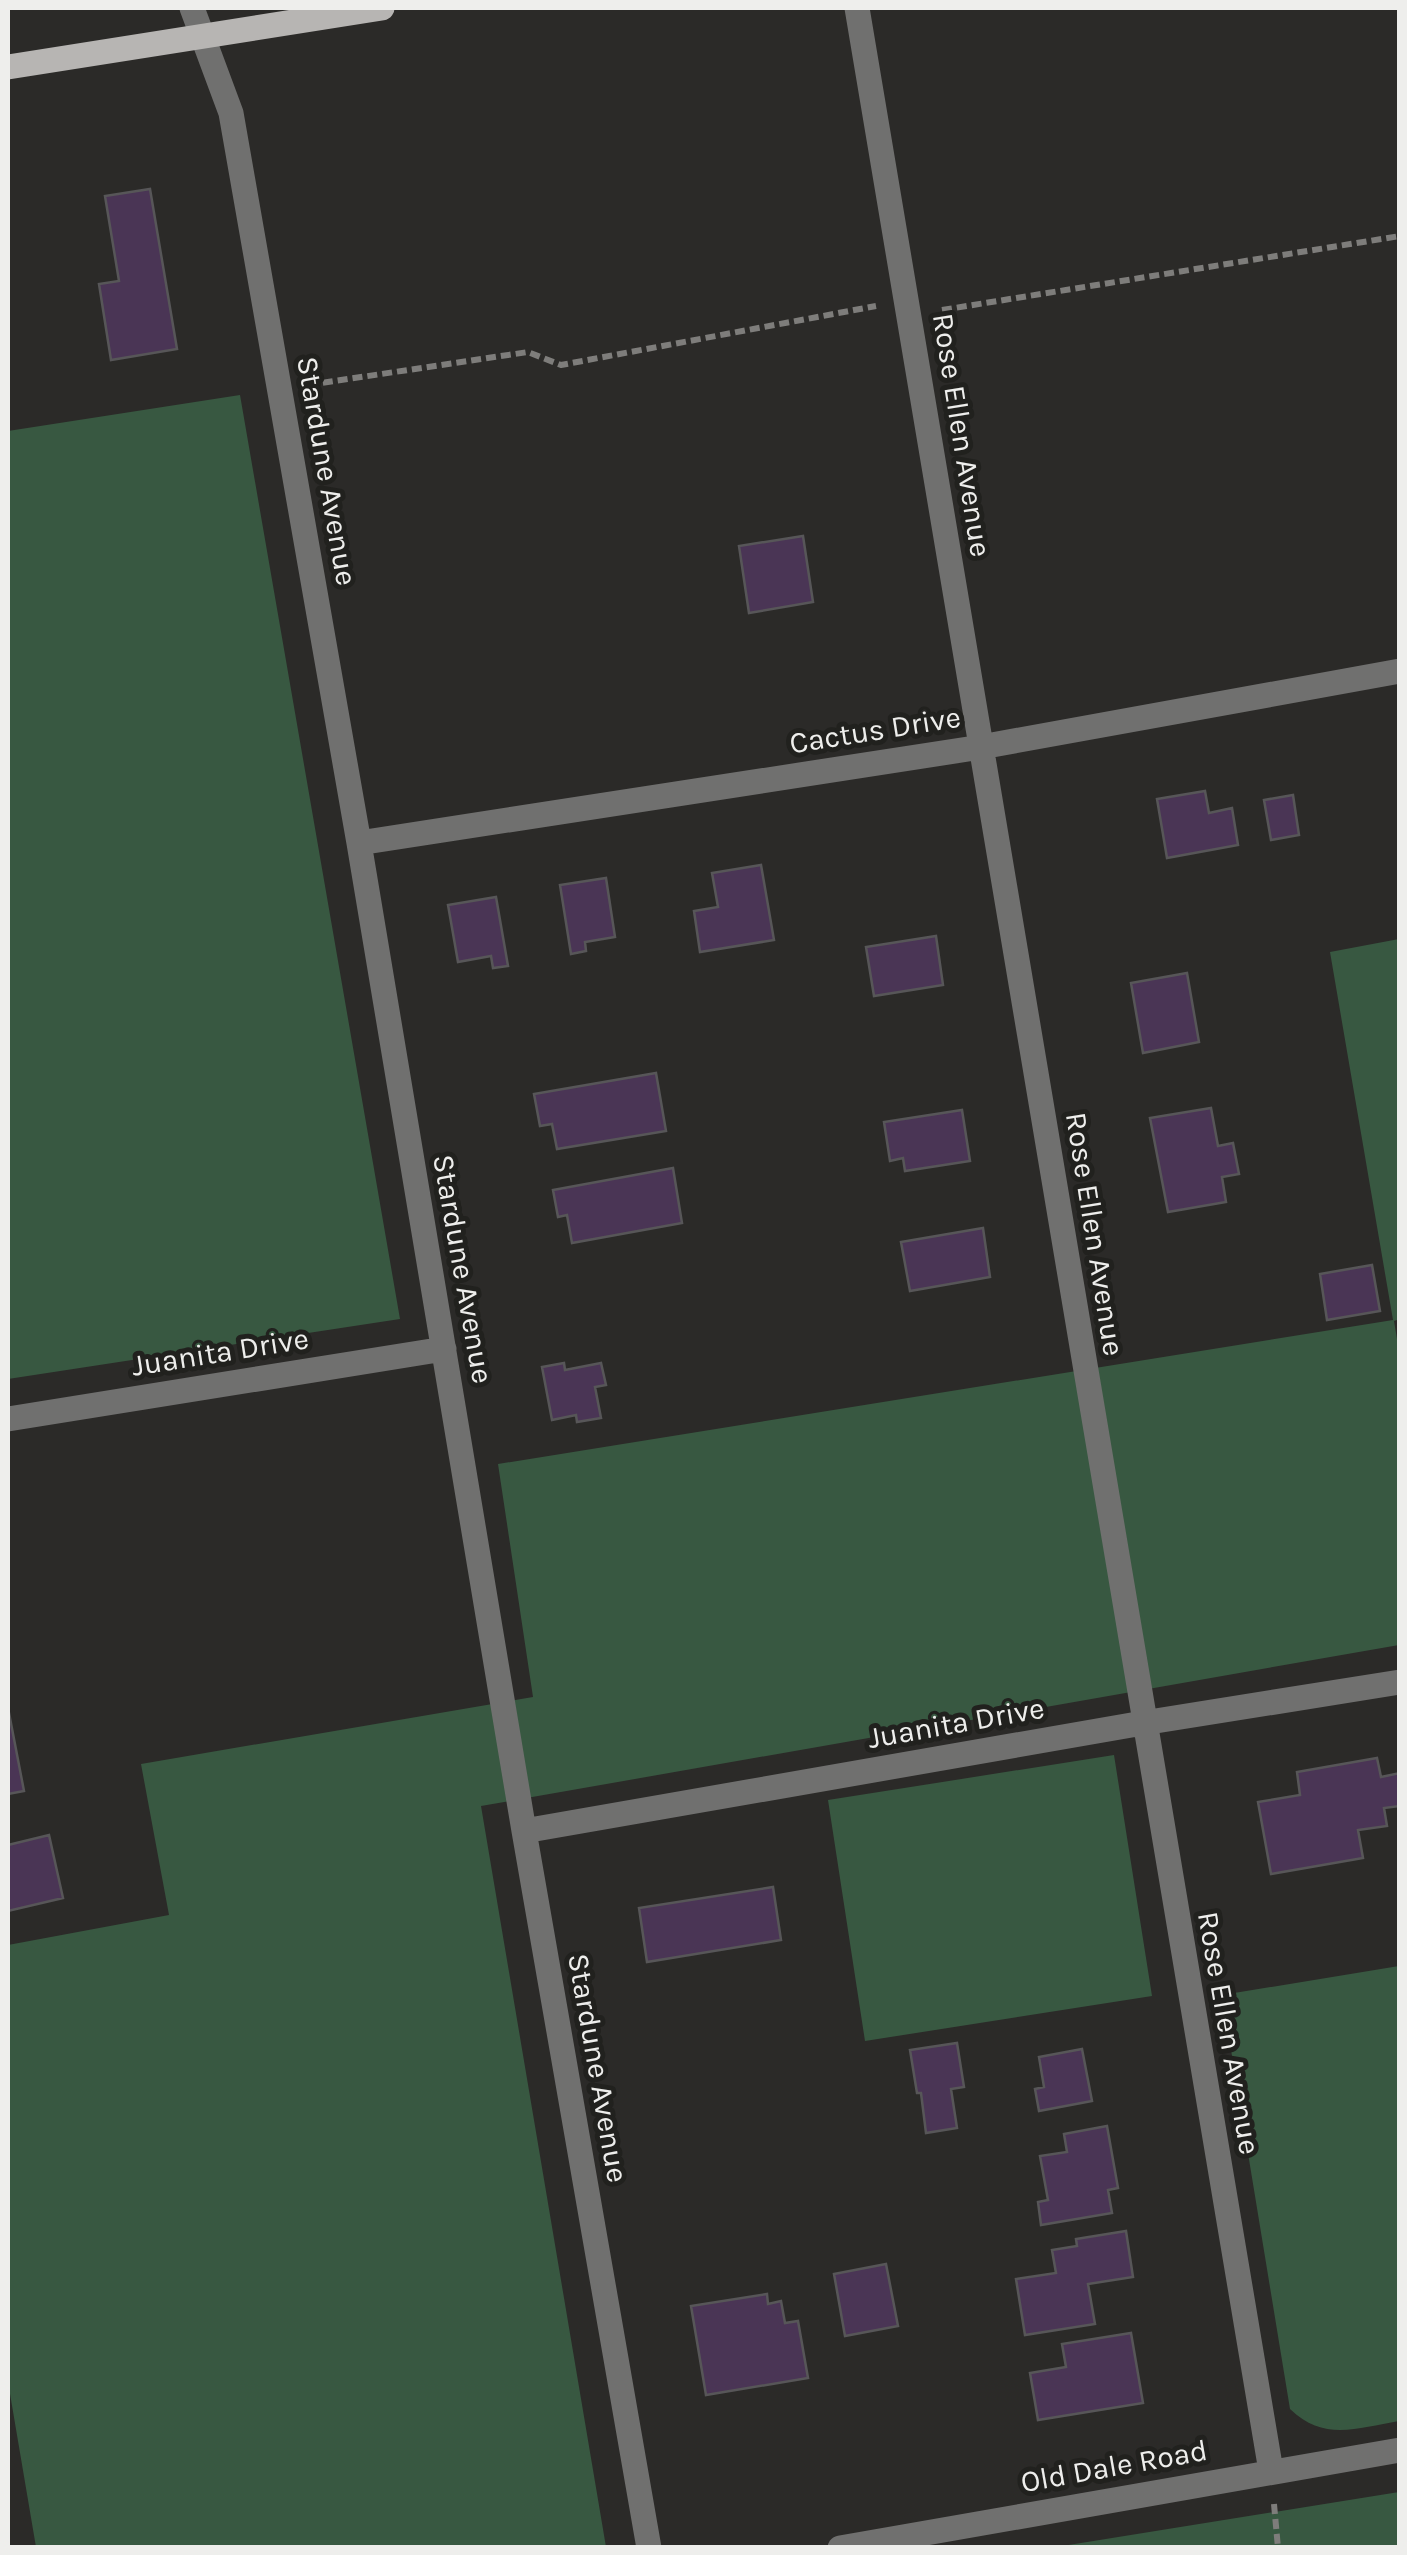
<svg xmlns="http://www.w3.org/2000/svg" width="1407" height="2555" font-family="Karla,sans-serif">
  <rect width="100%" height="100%" fill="#2b2a28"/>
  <path fill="#385841" d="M240 395 400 1319 8 1379V431Z
    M1399 939 1400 1319 1394 1321 1400 1357 1399 1645 481 1806 606 2547H36L8 2382V1945L169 1915 141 1764 533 1697 498 1464 1393 1320 1330 952Z
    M1114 1755 1152 1996 865 2041 828 1800Z
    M1399 1966V2421C1357 2428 1324 2442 1290 2409L1222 1995Z
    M1399 2492V2547H1056Z"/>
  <path fill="#4a3555" stroke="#575658" stroke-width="2.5" d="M150 189 177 349 111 360 99 284 119 281 105 196Z
    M803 536 813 602 749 613 739 546Z
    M1205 791 1209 813 1232 808 1238 845 1167 858 1157 799Z
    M1293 795 1299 835 1271 840 1264 800Z
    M761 865 774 940 700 952 694 911 718 907 712 873Z
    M606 878 615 937 585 942 586 951 571 954 560 885Z
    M496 897 508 966 493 968 491 956 458 962 448 905Z
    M936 936 943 985 874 996 866 947Z
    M1187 973 1199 1042 1143 1053 1131 983Z
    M656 1073 666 1131 557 1149 552 1124 540 1126 534 1094Z
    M1211 1108 1218 1146 1233 1143 1239 1174 1222 1177 1226 1202 1168 1212 1150 1118Z
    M962 1110 970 1161 905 1171 903 1158 890 1161 884 1122Z
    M673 1168 682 1223 572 1243 567 1215 558 1217 553 1190Z
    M983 1228 990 1277 910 1291 901 1242Z
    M1372 1265 1380 1311 1327 1320 1320 1274Z
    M564 1363 565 1370 601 1363 606 1385 595 1387 601 1418 577 1422 576 1415 552 1420 542 1367Z
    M9 1713 24 1791 8 1794V1714Z
    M1377 1758 1381 1777 1400 1773V1806L1384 1808 1387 1826 1358 1830 1363 1858 1271 1874 1258 1802 1300 1795 1297 1772Z
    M49 1835 63 1898 8 1911V1845Z
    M773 1887 781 1940 647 1962 639 1908Z
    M957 2043 964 2087 951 2089 957 2128 926 2133 921 2093H917L910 2050Z
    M1082 2049 1092 2101 1039 2111 1035 2089 1044 2087 1039 2057Z
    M1107 2126 1118 2188 1108 2190 1112 2213 1041 2225 1038 2202 1048 2200 1040 2156 1067 2152 1064 2134Z
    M1126 2231 1133 2277 1088 2284 1095 2324 1025 2335 1016 2279 1056 2273 1052 2250 1077 2246 1076 2239Z
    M886 2264 898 2326 845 2336 834 2274Z
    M767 2294 768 2304 781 2301 785 2323 798 2321 808 2378 706 2395 691 2306Z
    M1131 2333 1143 2403 1038 2420 1030 2373 1066 2367 1062 2344Z"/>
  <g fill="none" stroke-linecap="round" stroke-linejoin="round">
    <path stroke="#7e7d7b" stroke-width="6" stroke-dasharray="10 5" stroke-linecap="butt" d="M942 310 1400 236
      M308 385 528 352 561 365 876 306
      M1274 2504 1278 2548"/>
    <path stroke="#70706f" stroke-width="25" d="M192 8 231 113 359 843 524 1831 649 2548
      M857 8 1271 2471
      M359 843 981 747 1400 671
      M8 1419 444 1349
      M524 1831 1143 1723 1400 1682
      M840 2548 1400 2450"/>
    <path stroke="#b7b5b3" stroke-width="25" d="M8 67 382 8"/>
  </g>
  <g text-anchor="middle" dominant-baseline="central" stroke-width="10" stroke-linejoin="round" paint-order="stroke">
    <g font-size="30" fill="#eeeeec" stroke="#21211e">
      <text transform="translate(962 435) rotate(81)">Rose Ellen Avenue</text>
      <text transform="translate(327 471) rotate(80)">Stardune Avenue</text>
      <text transform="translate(875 730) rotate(-9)">Cactus Drive</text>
      <text transform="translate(1095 1234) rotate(81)">Rose Ellen Avenue</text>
      <text transform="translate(463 1269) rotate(80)">Stardune Avenue</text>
      <text transform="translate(220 1352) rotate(-9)">Juanita Drive</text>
      <text transform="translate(956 1723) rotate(-10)">Juanita Drive</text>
      <text transform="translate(1229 2033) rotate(80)">Rose Ellen Avenue</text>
      <text transform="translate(598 2068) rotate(80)">Stardune Avenue</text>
      <text transform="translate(1114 2466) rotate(-10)">Old Dale Road</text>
    </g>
  </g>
  <rect width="1407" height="2555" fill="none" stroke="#eeeeec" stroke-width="20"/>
</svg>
